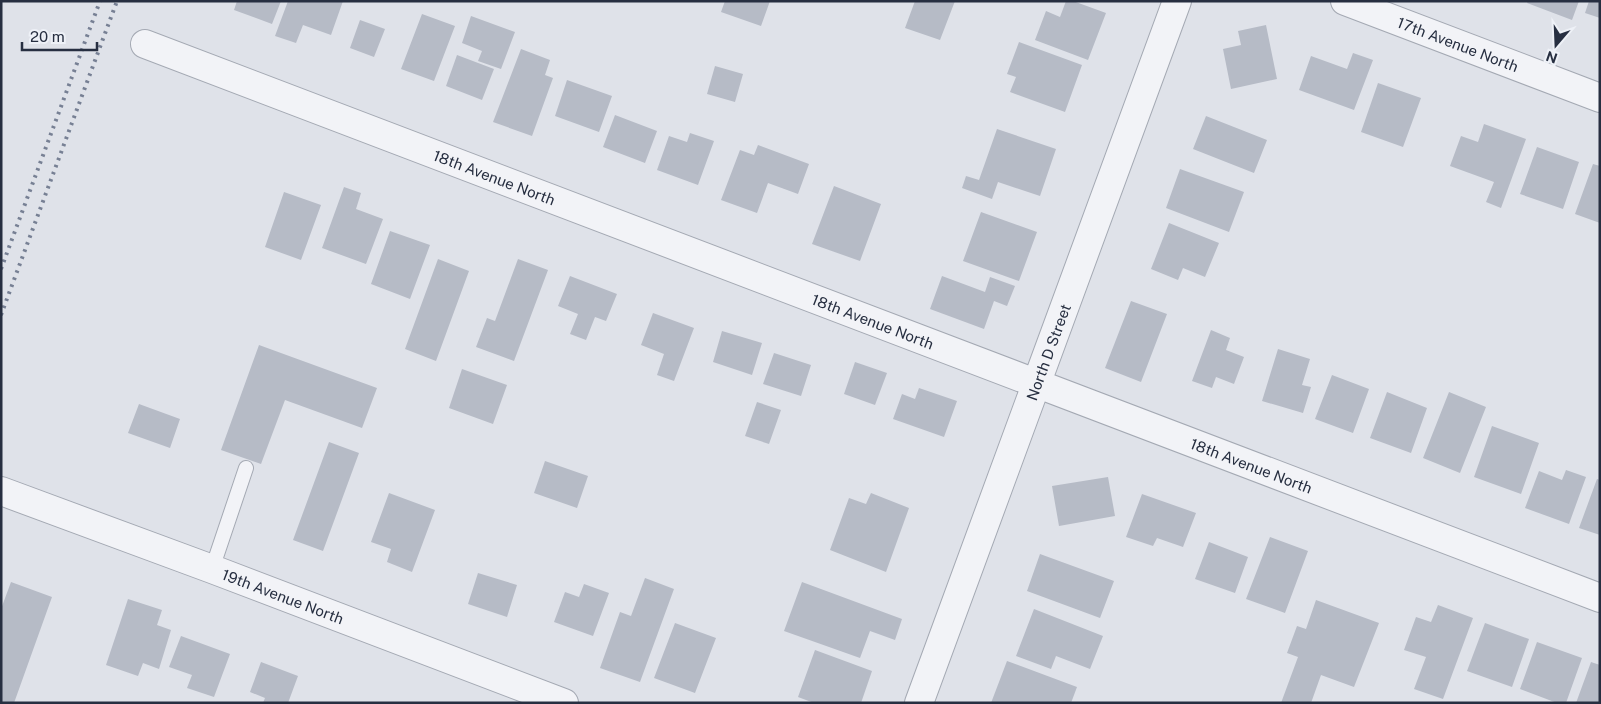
<svg xmlns="http://www.w3.org/2000/svg" width="1601" height="704" font-family="'Public Sans',sans-serif">
  <rect width="100%" height="100%" fill="#dfe2e9"/>
  <path fill="#b6bbc6" d="M237 1H281L272 24 234 10Z
    M288 1H343L331 35 303 25 296 43 275 36Z
    M725 1H770L761 26 721 12Z
    M915 1H955L940 40 905 28Z
    M1066 1H1073L1106 13 1088 60 1035 40 1046 11 1060 17Z
    M1528 1H1579L1572 20 1527 3Z
    M1589 1H1600V18L1585 13Z
    M422 14 455 26 434 81 401 69Z
    M471 16 515 32 501 69 478 61 482 51 462 43Z
    M360 20 385 29 374 57 350 48Z
    M1266 25 1277 79 1231 89 1223 49 1241 45 1238 31Z
    M1019 42 1082 65 1065 112 1010 92 1016 77 1007 74Z
    M521 49 550 60 545 75 553 78 532 136 493 122Z
    M1353 53 1373 60 1354 110 1299 90 1311 56 1347 69Z
    M457 55 494 69 482 100 446 86Z
    M715 66 743 74 735 102 707 94Z
    M567 80 612 96 599 132 555 116Z
    M1378 83 1421 98 1403 147 1361 132Z
    M615 115 657 131 645 163 603 147Z
    M1206 116 1267 140 1254 173 1193 149Z
    M1484 124 1526 139 1501 208 1486 202 1494 182 1450 166 1461 136 1478 142Z
    M997 129 1056 149 1040 196 998 182 992 199 962 188 966 176 979 180Z
    M690 133 714 141 698 185 657 170 669 136 687 142Z
    M758 145 809 164 798 194 768 183 757 213 721 200 740 150 754 155Z
    M1537 147 1579 162 1563 209 1520 194Z
    M1593 164 1600 166V223L1575 214Z
    M1180 169 1244 192 1229 232 1166 208Z
    M834 186 881 204 860 261 812 244Z
    M344 187 361 193 356 209 383 219 366 264 322 248Z
    M284 192 321 205 301 260 265 247Z
    M981 212 1037 232 1019 281 963 261Z
    M1169 223 1219 243 1205 277 1183 268 1178 280 1151 269Z
    M390 231 430 245 410 299 371 284Z
    M438 259 469 271 436 361 405 349Z
    M518 259 548 270 514 361 476 347 487 318 495 321Z
    M570 276 617 294 606 321 595 317 586 340 570 334 578 314 558 306Z
    M942 276 985 292 990 277 1015 286 1007 306 994 301 984 329 930 309Z
    M1131 301 1167 314 1141 382 1105 368Z
    M653 313 694 328 674 381 657 375 664 354 641 345Z
    M1211 330 1230 338 1226 350 1244 357 1234 384 1216 377 1212 388 1192 381Z
    M722 331 762 343 752 375 713 362Z
    M259 345 377 388 362 428 285 400 261 464 221 450Z
    M1278 349 1310 359 1302 385 1311 387 1303 413 1262 401Z
    M774 353 811 365 801 396 763 384Z
    M855 362 887 373 875 405 844 394Z
    M462 369 507 385 493 424 449 408Z
    M1332 375 1369 389 1353 433 1315 419Z
    M919 388 957 401 944 437 893 419 902 394 915 399Z
    M1387 392 1427 408 1411 453 1370 438Z
    M1449 392 1486 407 1460 473 1423 458Z
    M757 402 781 410 769 444 745 436Z
    M139 404 180 419 170 448 128 433Z
    M1492 426 1539 443 1521 494 1474 477Z
    M329 442 359 453 323 551 293 540Z
    M545 461 588 476 577 508 534 493Z
    M1566 470 1586 477 1569 524 1525 508 1539 471 1562 480Z
    M1108 477 1115 516 1059 526 1052 486Z
    M1597 479 1600 480V535L1579 528Z
    M389 493 435 510 412 572 387 562 391 549 371 542Z
    M871 493 909 508 886 572 830 550 849 498 866 504Z
    M1142 494 1196 513 1183 547 1157 538 1153 546 1126 537Z
    M1270 537 1308 551 1285 613 1246 599Z
    M1209 542 1248 557 1235 593 1195 579Z
    M1040 554 1114 581 1100 618 1027 591Z
    M478 573 517 585 507 617 468 604Z
    M645 578 674 589 640 682 600 668 620 612 631 616Z
    M11 582 52 597 14 703H1V609Z
    M802 582 902 619 895 640 870 631 860 658 784 631Z
    M584 584 609 593 593 636 554 622 565 592 579 597Z
    M128 599 162 610 157 625 171 630 159 669 143 663 138 676 106 665Z
    M1316 600 1379 623 1354 687 1321 675 1311 703H1281L1298 657 1287 653 1297 626 1306 629Z
    M1438 605 1473 618 1443 699 1414 689 1426 657 1404 650 1416 617 1431 622Z
    M1034 609 1103 636 1090 669 1056 656 1051 669 1016 656Z
    M675 623 716 638 695 693 654 678Z
    M1485 623 1529 639 1512 687 1467 671Z
    M181 636 230 654 214 697 187 688 192 675 169 667Z
    M1537 642 1582 658 1566 703H1557L1520 689Z
    M815 650 872 671 861 703H814L798 697Z
    M1007 661 1077 687 1071 703H991Z
    M261 662 298 676 288 703H263L265 698 250 692Z
    M1591 662 1600 665V703H1576Z"/>
  <g fill="none" stroke-linecap="round" stroke-linejoin="round">
    <g stroke="#a4a9b3" stroke-width="16">
      <path id="lane" d="M212 569 246 468"/>
    </g>
    <g stroke="#a4a9b3" stroke-width="30">
      <g id="street">
        <path id="s1" d="M1345 1 1600 98"/>
        <path id="s2" d="M145 44 1600 598"/>
        <path id="s3" d="M1 491 212 569 564 703"/>
        <path id="s4" d="M919 703 1177 1"/>
      </g>
    </g>
    <use href="#lane" stroke="#f2f3f7" stroke-width="14"/>
    <use href="#street" stroke="#f2f3f7" stroke-width="28"/>
    <path stroke="#778094" stroke-width="4" stroke-dasharray="2.5 5" stroke-linecap="butt" d="M1 269 100 1
      M1 315 117 1"/>
  </g>
  <g text-anchor="middle" dominant-baseline="central" stroke-width="4" stroke-linejoin="round" paint-order="stroke">
    <g font-size="15" fill="#272f41" stroke="#eef1f7">
      <text stroke="none"><textPath href="#s1" startOffset="121">17th Avenue North</textPath></text>
      <text stroke="none"><textPath href="#s2" startOffset="374">18th Avenue North</textPath></text>
      <text stroke="none"><textPath href="#s2" startOffset="779">18th Avenue North</textPath></text>
      <text stroke="none"><textPath href="#s4" startOffset="374">North D Street</textPath></text>
      <text stroke="none"><textPath href="#s2" startOffset="1184">18th Avenue North</textPath></text>
      <text stroke="none"><textPath href="#s3" startOffset="301">19th Avenue North</textPath></text>
    </g>
  </g>
  <rect width="1601" height="704" fill="none" stroke="#272f41" stroke-width="5"/>
  <g transform="translate(1556 45) rotate(199)" stroke="#eef1f7" stroke-width="4" paint-order="stroke">
  <path d="M0-4L9 19L0 12L-9 19Z" fill="#272f41"/>
  <text y="-8" font-size="14" font-weight="bold" text-anchor="middle" fill="#272f41">N</text>
  </g>
  <path d="M22 42v8h75v-8" fill="none" stroke="#272f41" stroke-width="2.5"/>
  <text x="30" y="42" font-size="15" fill="#272f41" stroke="#eef1f7" stroke-width="4" paint-order="stroke">20 m</text>
</svg>
